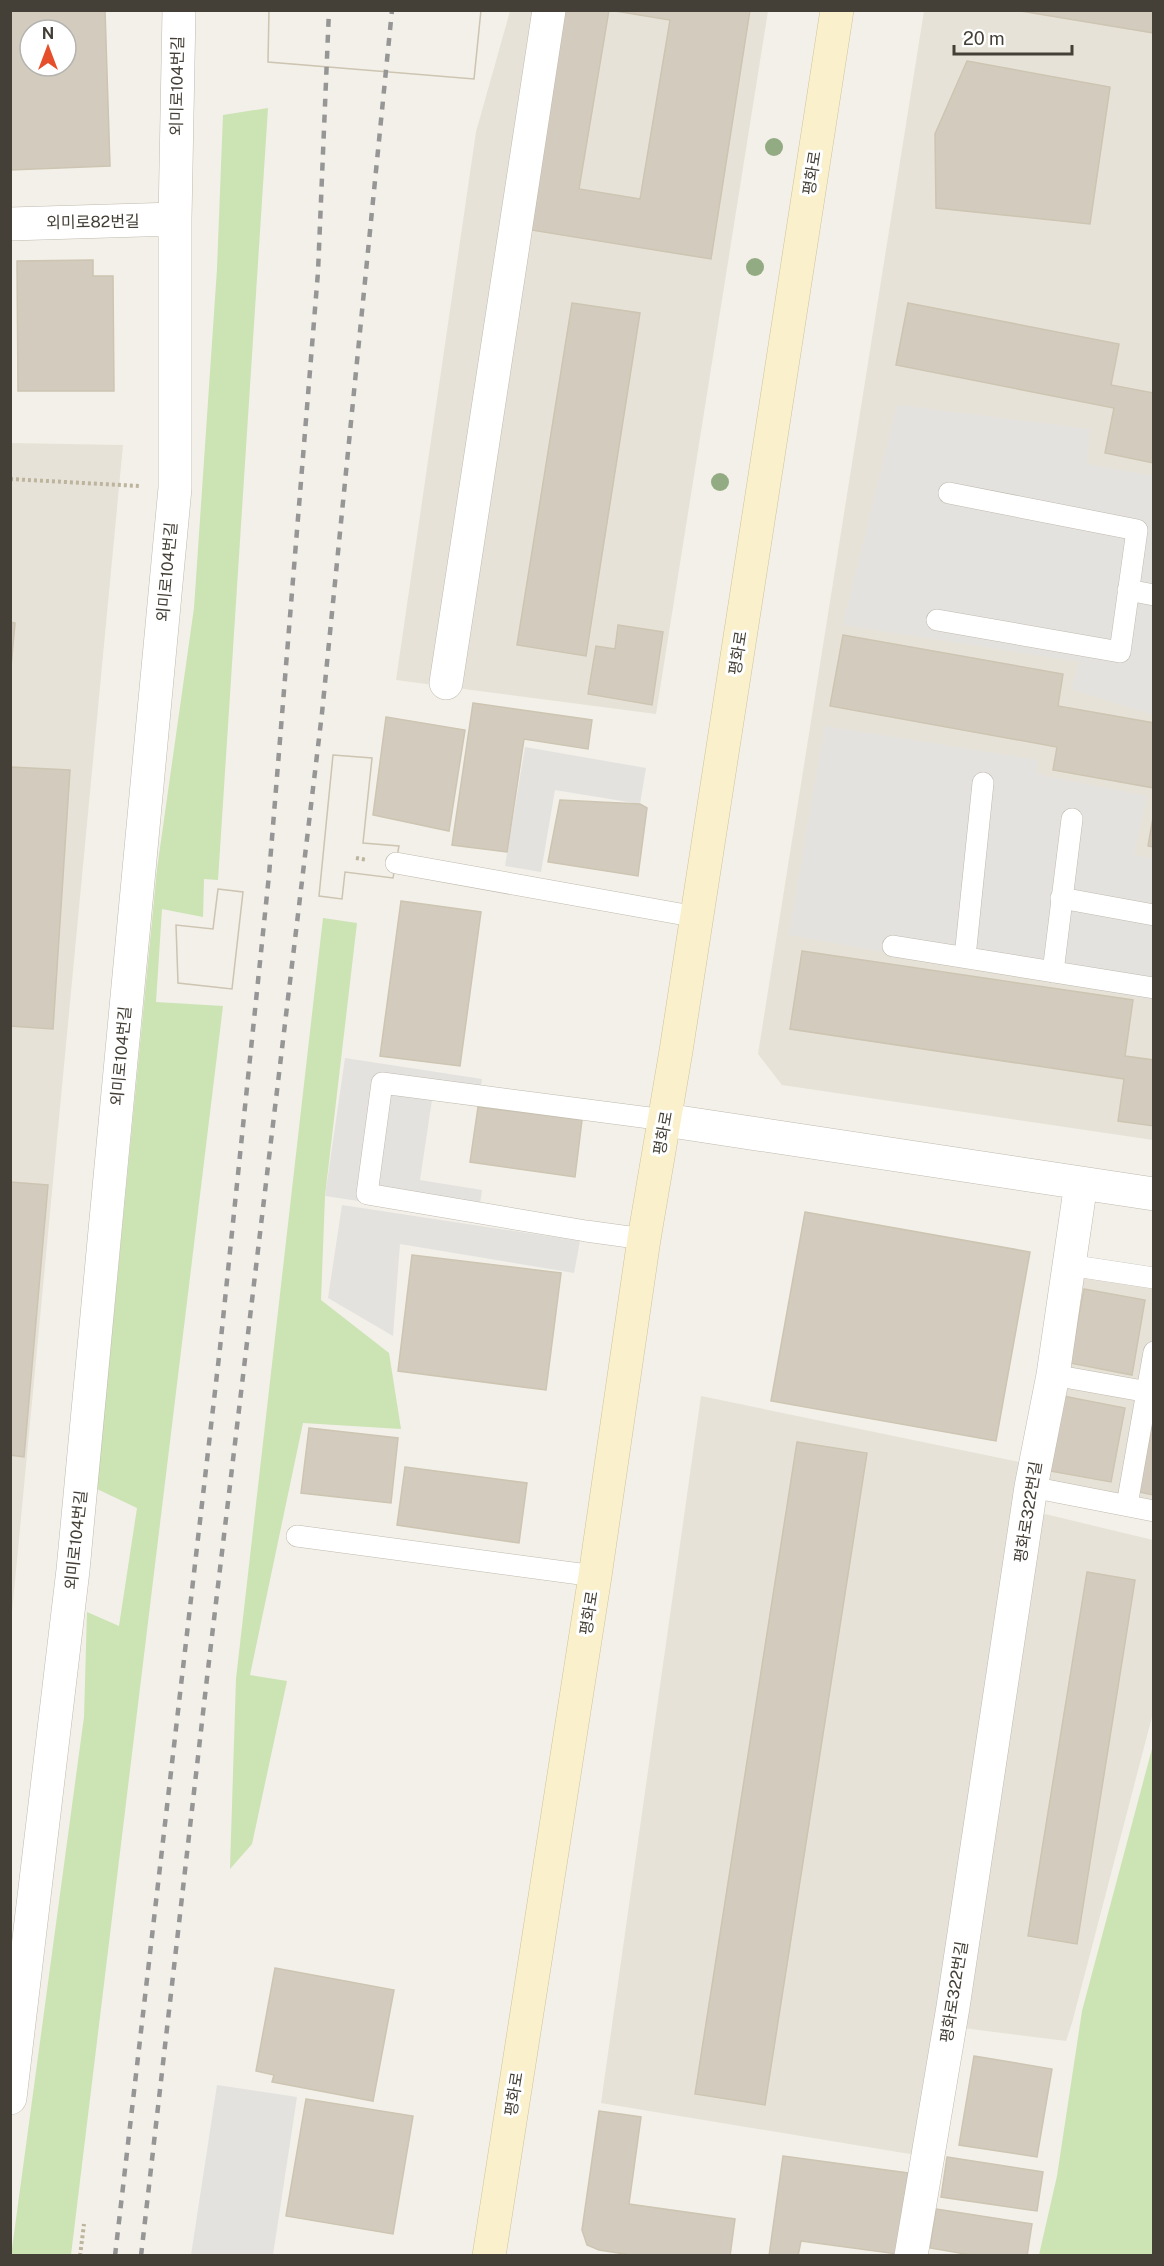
<svg xmlns="http://www.w3.org/2000/svg" width="1164" height="2266" font-family="'Public Sans','Noto Sans KR',sans-serif">
  <rect width="100%" height="100%" fill="#f2f0e8"/>
  <path fill="#e6e2d7" d="M510 11H768L656 714 396 680 476 132Z
    M924 11H1153V1140L782 1085 758 1054Z
    M11 443 123 445 11 1623Z
    M1087 1259 1153 1271V1515L1045 1496Z
    M701 1396 1019 1462 1016 1507 1153 1540V1713L1072 2023 1066 2041 939 2025 916 2155 601 2103Z"/>
  <path fill="#cce3b4" d="M268 108 218 880 204 879 203 917 162 909 156 1002 223 1006 71 2255 11 2256 84 1717 87 1612 119 1626 137 1508 95 1488 105 1406 157 869 194 608 217 269 223 115Z
    M323 918 357 923 325 1196 321 1300 389 1353 401 1429 303 1423 250 1675 287 1681 252 1844 230 1869 236 1679Z
    M1153 1745V2255H1039L1057 2176 1082 2011Z"/>
  <path fill="#e4e2df" d="M897 405 1090 429 1087 464 1153 476V715L1071 689 1080 662 843 625Z
    M825 726 1038 760 1037 774 1147 796 1134 855 1153 859V1000L789 935Z
    M525 747 646 768 640 804 555 790 541 872 505 866Z
    M345 1058 482 1079 478 1107 432 1100 420 1180 482 1190 478 1219 325 1196Z
    M342 1205 580 1241 574 1273 400 1244 393 1336 328 1298Z
    M217 2085 297 2097 273 2255H191Z"/>
  <path fill="#d3ccbe" stroke="#cdc4b2" stroke-width="1.5" fill-rule="evenodd" d="M10 10H105L110 166 10 170ZM30 30H66V66H30Z
    M269 10H481L474 79 268 62Z
    M269 10H481L474 79 268 62Z
    M565 10H750L711 259 531 230Z
    M609 10 670 20 640 199 579 189Z
    M1014 10H1154V33Z
    M967 61 1110 87 1090 224 936 208 935 134Z
    M93 260V276H113L114 391H18L17 261Z
    M572 303 640 313 586 656 517 645Z
    M908 303 1119 344 1111 385 1154 393V463L1105 453 1114 408 896 365Z
    M10 622 15 623 10 678Z
    M618 625 663 632 652 705 588 694 596 646 615 649Z
    M843 635 1063 674 1058 706 1154 723V788L1053 770 1057 747 830 706Z
    M473 703 592 720 588 749 524 739 507 852 452 845Z
    M386 717 465 730 449 831 373 815Z
    M333 755 372 758 363 843 399 846 393 878 345 872 342 899 319 896Z
    M333 755 372 758 363 843 399 846 393 878 345 872 342 899 319 896Z
    M10 767 70 770 53 1029 10 1026Z
    M560 800 640 804 647 808 638 876 548 862Z
    M1154 812V847L1148 846Z
    M218 889 243 892 232 989 178 983 176 925 213 929Z
    M218 889 243 892 232 989 178 983 176 925 213 929Z
    M401 901 481 912 460 1066 380 1056Z
    M802 951 1133 1000 1125 1056 1154 1060V1126L1118 1121 1124 1079 790 1029Z
    M478 1107 582 1120 575 1177 470 1162Z
    M10 1182 48 1185 24 1457 10 1455Z
    M805 1212 1030 1252 996 1441 771 1401Z
    M412 1255 561 1273 546 1390 398 1371Z
    M1084 1289 1145 1300 1132 1375 1070 1363Z
    M1063 1396 1125 1408 1111 1482 1050 1471Z
    M1153 1418H1154V1495L1139 1492Z
    M309 1428 398 1438 391 1503 301 1493Z
    M797 1442 867 1453 765 2105 695 2094Z
    M405 1467 527 1483 519 1543 397 1525Z
    M1087 1572 1135 1580 1077 1944 1028 1936Z
    M275 1968 394 1990 373 2101 272 2082 274 2075 256 2071Z
    M974 2056 1052 2069 1037 2157 959 2145Z
    M306 2099 413 2116 393 2234 286 2216Z
    M599 2111 641 2117 629 2204 735 2219 730 2256H638L599 2250 587 2245 582 2230Z
    M783 2156 908 2173 897 2254 801 2241 798 2256H769Z
    M947 2157 1043 2172 1037 2211 941 2197Z
    M936 2209 1032 2224 1027 2256H977L930 2248Z"/>
  <g fill="none" stroke-linecap="round" stroke-linejoin="round">
    <g stroke="#c0baae" stroke-width="22">
      <path id="service" d="M1128 590 1154 595
        M937 620 1120 652 1137 530 949 493
        M396 863 697 917
        M1061 898 1154 915
        M893 946 1154 988
        M965 957 983 783
        M1053 972 1072 819
        M644 1239 586 1231 367 1194 382 1083 665 1120
        M1069 1265 1154 1278
        M1053 1375 1154 1393
        M1031 1487 1154 1511
        M1127 1505 1154 1352
        M297 1536 595 1576"/>
    </g>
    <g stroke="#c0baae" stroke-width="34">
      <path id="minor" d="M10 224 175 219
        M446 683 549 10
        M665 1120 1154 1194
        M10 2098 73 1570 175 488V219L179 10
        M911 2256 953 2007 1031 1487 1053 1375 1081 1183"/>
    </g>
    <g stroke="#cec39b" stroke-width="34">
      <path id="secondary" d="M489 2256 595 1576 644 1239 676 1051 837 10"/>
    </g>
    <path stroke="#bdb49e" stroke-width="4" stroke-dasharray="3 3" stroke-linecap="butt" d="M10 479 139 486
      M356 858 367 860
      M80 2256 84 2224"/>
    <use href="#service" stroke="#fff" stroke-width="21"/>
    <use href="#minor" stroke="#fff" stroke-width="33"/>
    <use href="#secondary" stroke="#faf0cb" stroke-width="33"/>
    <path stroke="#969696" stroke-width="4.5" stroke-dasharray="8 8" stroke-linecap="butt" d="M115 2256 220 1348 269 875 318 272 329 10
      M141 2256 207 1678 322 713 392 10"/>
  </g>
  <g fill="#93ab83">
    <circle cx="774" cy="147" r="9"/>
    <circle cx="755" cy="267" r="9"/>
    <circle cx="720" cy="482" r="9"/>
  </g>
  <g text-anchor="middle" dominant-baseline="central" stroke-width="6" stroke-linejoin="round" paint-order="stroke">
    <g font-size="16" fill="#454037" stroke="#fff">
      <text transform="translate(177 86) rotate(-89)">외미로104번길</text>
      <text transform="translate(812 173) rotate(-81)">평화로</text>
      <text transform="translate(93 222) rotate(-1)">외미로82번길</text>
      <text transform="translate(167 572) rotate(-85)">외미로104번길</text>
      <text transform="translate(738 653) rotate(-81)">평화로</text>
      <text transform="translate(121 1056) rotate(-85)">외미로104번길</text>
      <text transform="translate(663 1133) rotate(-80)">평화로</text>
      <text transform="translate(1028 1512) rotate(-81)">평화로322번길</text>
      <text transform="translate(76 1540) rotate(-84)">외미로104번길</text>
      <text transform="translate(589 1613) rotate(-81)">평화로</text>
      <text transform="translate(954 1992) rotate(-81)">평화로322번길</text>
      <text transform="translate(514 2094) rotate(-81)">평화로</text>
    </g>
  </g>
  <rect width="1164" height="2266" fill="none" stroke="#454037" stroke-width="24"/>
  <g transform="translate(48 48)"><circle r="28" fill="#ffffff" stroke="#b5b3af" stroke-width="1.5"/>
  <path d="M0-4.5L10 22L0 15L-10 22Z" fill="#e64f2b"/>
  <text y="-9" font-size="16" font-weight="bold" text-anchor="middle" fill="#454037">N</text>
  </g>
  <path d="M954 45v9h118v-9" fill="none" stroke="#454037" stroke-width="3"/>
  <text x="963" y="45" font-size="18" fill="#454037" stroke="#ffffff" stroke-width="4.5" paint-order="stroke">20 m</text>
</svg>
